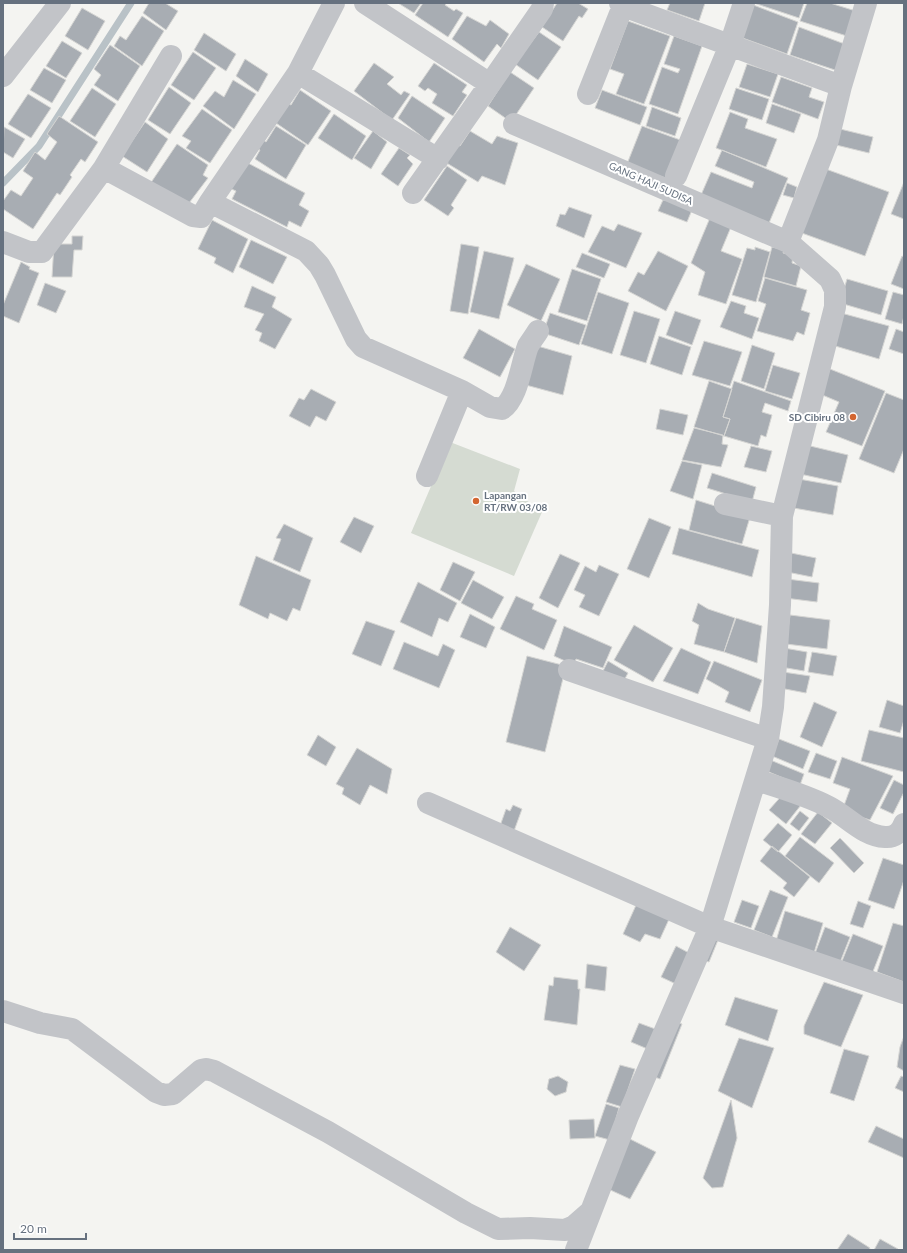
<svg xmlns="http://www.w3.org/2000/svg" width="907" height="1253" font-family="Lato,sans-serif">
  <rect width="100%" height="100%" fill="#f4f4f1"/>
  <path fill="#d5dbd2" d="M450 442 520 469 514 491 542 512 514 576 411 533Z"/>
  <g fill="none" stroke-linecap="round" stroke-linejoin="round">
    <path stroke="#b9c2c7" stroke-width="7" d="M3 183 39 146 131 3"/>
  </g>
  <path fill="#a8adb3" stroke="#d5d5d3" d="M149 3H165L178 11 166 30 143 13Z
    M398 3H421L414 13Z
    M423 3H447L445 5 454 11 456 9 463 13 448 37 415 15Z
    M557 3H578L588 9 582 18 579 16 563 41 542 27Z
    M670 3H705L699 21 667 10Z
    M748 3 798 22 787 54 737 36Z
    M754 3H804L799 18Z
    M807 3H830L862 13 853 38 800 21Z
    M82 8 105 21 88 50 65 36Z
    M142 16 164 31 142 66 114 46 120 36 126 40Z
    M467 16 486 26 490 20 509 34 501 48 497 44 484 62 452 39Z
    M628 21 670 36 644 104 616 94 624 74 610 69Z
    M799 27 850 46 844 73 790 55Z
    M539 32 561 47 538 80 515 64Z
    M204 33 236 54 226 71 194 50Z
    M674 36 702 46 678 114 649 104 662 67 678 73 680 69 664 64Z
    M62 41 82 53 66 78 46 66Z
    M110 45 140 66 118 101 94 85 101 75 94 69Z
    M193 52 216 68 194 100 171 85Z
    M245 59 268 74 258 92 236 76Z
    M374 63 394 77 387 84 401 95 404 91 410 94 392 120 354 91Z
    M434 63 467 85 462 92 467 95 453 116 432 103 437 94 428 88 425 91 418 86Z
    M747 64 778 74 770 97 739 87Z
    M44 68 66 80 52 103 30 90Z
    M510 72 534 88 511 122 488 106Z
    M781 77 812 88 809 97 824 102 818 119 772 102Z
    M233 80 256 94 234 129 203 106 215 91 224 97Z
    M169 87 191 103 170 134 148 120Z
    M92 88 116 104 95 137 70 121Z
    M736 88 769 99 762 120 729 109Z
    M300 90 331 111 308 145 276 123 285 102 291 105Z
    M602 90 647 107 640 125 595 108Z
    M28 94 51 108 31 138 8 124Z
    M412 96 445 118 429 142 398 118Z
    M772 104 801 114 794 133 766 123Z
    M652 107 681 118 675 136 646 126Z
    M202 109 232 130 210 163 186 148 191 141 182 136Z
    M730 112 748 119 745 128 777 139 766 167 716 148Z
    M334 114 366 136 352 160 318 138Z
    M59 116 98 142 85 162 81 159 70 175 72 177 60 195 57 193 33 229 3 209V201L11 190 21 196 33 178 23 171 35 152 45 160 57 142 47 134Z
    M145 122 168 139 147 172 122 156Z
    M276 126 306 145 286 179 255 159 260 150 254 146 259 137 266 142Z
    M642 126 683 141 668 179 627 164Z
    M4 127 25 139 13 158 3 152Z
    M836 128 873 137 869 153 832 144Z
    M373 131 387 142 371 169 354 158Z
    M470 131 492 144 497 136 518 143 505 185 482 176 478 182 445 162 456 144 460 146Z
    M177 144 208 165 203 175 208 178 186 207 150 184Z
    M399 148 410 155 407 158 413 164 398 186 381 174Z
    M722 150 788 178 769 223 701 195 711 172 752 188 754 182 715 166Z
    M244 161 305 193 299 205 309 211 301 227 289 221 287 227 232 199 236 191 227 187Z
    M447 166 467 180 451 205 454 208 448 216 424 200Z
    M823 168 889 192 865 256 799 232Z
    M904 182V219L891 214Z
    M787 183 797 187 794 198 783 195Z
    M663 200 694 205 687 222 658 211Z
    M569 207 592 215 584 238 556 226 560 214 565 215Z
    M712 213 733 222 721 251 742 259 726 304 698 295 705 272 691 263Z
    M212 220 248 239 233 273 214 263 216 258 198 249Z
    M618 224 642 233 626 268 588 252 602 226 614 231Z
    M72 236H83L82 250H74L72 277H52L54 244H72Z
    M251 240 287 257 273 284 239 267Z
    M461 244 479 247 468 314 450 311Z
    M755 247 770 252 756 302 732 295 747 248 755 250Z
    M772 247 784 250 783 253 793 255 792 263 801 266 796 286 764 277Z
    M484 251 514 258 499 319 470 312Z
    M658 251 688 266 666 311 628 291 638 272 644 275Z
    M582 253 610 264 604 278 576 267Z
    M902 256 904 257V289L891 284Z
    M21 262 30 267 29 269 39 273 19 323 3 316V305Z
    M526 264 560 279 541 321 507 305Z
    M572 269 601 279 587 321 558 312Z
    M765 278 807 290 801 310 810 313 804 335 797 332 793 341 757 331 766 304 758 301Z
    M847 279 888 291 881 315 840 303Z
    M45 283 66 291 56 313 37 305Z
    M252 286 276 297 272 307 292 319 275 349 259 341 262 333 255 330 264 314 244 307Z
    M598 292 629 303 612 354 581 344Z
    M893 292 904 295V316L902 324 885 319Z
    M731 301 746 306 744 313 759 318 752 339 720 327Z
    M634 311 660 319 646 363 620 355Z
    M675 311 701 320 692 345 666 335Z
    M550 313 586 325 579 345 543 333Z
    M841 313 889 326 879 359 832 345Z
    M479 329 515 349 500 377 463 358Z
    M896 329 904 332V354L889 349Z
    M659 336 691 347 682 375 650 364Z
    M704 341 742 352 730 386 692 375Z
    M534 345 572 356 563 395 522 384Z
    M752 345 775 353 764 389 741 381Z
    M773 365 800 373 792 399 765 391Z
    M830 369 885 391 862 446 826 432 839 402 820 394Z
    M709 381 732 389 723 417 730 419 724 436 694 427Z
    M734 381 791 401 788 411 765 403 762 412 772 415 766 437 761 435 758 446 724 436 730 419 723 417Z
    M311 389 336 402 326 421 316 416 310 427 289 416 299 398 304 400Z
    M886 393 904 400V449L894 473 859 459Z
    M660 409 688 415 683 435 656 429Z
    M694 428 723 435 722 444 728 445 721 467 682 460Z
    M806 445 848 455 841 483 800 474Z
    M751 446 772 451 766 472 744 467Z
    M682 461 702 465 693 499 670 491Z
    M712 473 756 487 752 502 707 488Z
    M793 478 838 486 833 515 788 507Z
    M696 500 750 517 742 544 689 530Z
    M354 517 374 526 361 553 340 542Z
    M649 518 671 527 649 578 627 569Z
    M284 524 313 538 300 572 273 560 281 539 276 538Z
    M679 528 759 550 752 577 672 554Z
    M786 552 816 558 812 577 782 571Z
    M560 554 580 563 558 608 539 598Z
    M256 556 311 580 300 611 293 608 287 621 270 613 268 619 239 605Z
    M453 562 475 572 460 601 440 590Z
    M599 565 619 574 599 616 579 607 585 595 574 590 585 566 596 572Z
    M787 579 819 583 817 602 785 598Z
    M473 580 504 597 492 619 461 603Z
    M418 582 457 603 448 622 439 618 432 637 400 622Z
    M516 596 534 604 532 609 557 620 544 650 500 629Z
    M698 603 708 609 735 618 724 652 694 644 699 625 692 621Z
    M470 614 495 627 486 648 460 637Z
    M790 615 830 620 827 649 786 644Z
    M736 618 762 626 757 663 724 652Z
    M366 621 395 631 381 666 352 654Z
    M634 625 673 648 653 682 614 660Z
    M564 626 612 647 603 668 576 659 574 665 554 656Z
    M404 642 438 656 443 644 455 650 439 688 393 669Z
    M681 648 711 662 698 694 663 681Z
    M784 648 807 652 804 671 781 667Z
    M812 652 837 656 833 676 808 672Z
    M527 656 566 666 545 752 506 742Z
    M608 661 628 673 621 686 601 675Z
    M714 661 762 680 750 712 725 702 729 692 706 679Z
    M783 672 810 676 806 693 780 688Z
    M887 700 904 706V720L900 733 879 727Z
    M814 702 837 712 822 747 800 737Z
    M869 730 904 738V772L861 761Z
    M318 735 336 747 326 766 307 755Z
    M779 739 810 751 803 769 772 756Z
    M357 748 392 769 387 794 370 785 360 805 342 794 344 788 336 784Z
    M816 753 837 761 830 779 808 772Z
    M842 757 893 776 870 820 842 811 850 789 833 783Z
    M768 759 804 774 800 785 764 770Z
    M894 780 904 785V792L893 814 880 808Z
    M785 792 801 805 786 824 769 810Z
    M513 805 522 809 514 831 500 826 506 809 510 811Z
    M800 811 809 818 799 831 790 824Z
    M818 812 832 823 815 844 801 834Z
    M778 823 792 835 778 852 763 840Z
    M800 837 834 863 819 883 785 856Z
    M840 838 864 863 854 873 830 848Z
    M772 846 810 877 794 897 783 888 787 883 760 861Z
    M883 858 904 865V880L894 909 868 900Z
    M770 890 788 897 772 937 754 930Z
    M742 900 759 906 751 928 734 922Z
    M858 901 871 906 863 928 850 924Z
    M637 903 670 917 660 939 645 934 640 942 623 934Z
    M785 911 823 923 814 953 776 941Z
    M893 923 904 926V982L877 972Z
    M510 927 541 945 524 971 496 952Z
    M825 927 850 937 839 965 814 956Z
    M853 934 883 946 872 974 842 961Z
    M716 939 718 940 709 962 697 958Z
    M676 946 689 953 676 984 661 977Z
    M587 964 607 967 605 991 585 988Z
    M554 977 578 980V989H580L577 1025 544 1020 549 985 553 986Z
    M824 982 863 995 841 1047 804 1034V1026Z
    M735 997 778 1010 768 1041 725 1025Z
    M676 1022 682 1024 660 1079 655 1077Z
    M639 1023 658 1030 650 1050 631 1042Z
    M904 1036V1071L897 1067 900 1047Z
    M739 1038 774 1048 752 1108 718 1091Z
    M844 1049 869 1056 854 1101 830 1093Z
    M620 1065 635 1069 622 1107 606 1102Z
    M558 1076 568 1082 566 1092 555 1096 547 1089 549 1079Z
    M901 1076 904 1077V1092L895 1088Z
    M731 1100 737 1138 723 1187 712 1188 703 1178Z
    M606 1104 619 1108 610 1140 595 1136Z
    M594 1119 595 1138 570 1139 569 1120Z
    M876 1126 904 1139V1158L868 1142Z
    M628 1138 656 1152 630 1199 606 1188Z
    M848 1234 870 1248 869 1250H837Z
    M880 1239 898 1249V1250H874Z"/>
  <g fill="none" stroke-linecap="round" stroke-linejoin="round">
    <path stroke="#c2c4c8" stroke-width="22" d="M365 3 490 84 542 9 543 3
      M620 3 623 6 841 86
      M298 73 438 159
      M3 76 60 3
      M588 94 623 6
      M514 124 788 242
      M104 168 171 56
      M676 176 730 45 744 3
      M413 193 490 84
      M210 202 306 251 319 265 325 275 356 339 363 347 462 391 427 476
      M3 242 29 252H42L104 168 193 216 201 217 210 202 298 73 334 3
      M462 391 490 407 502 409C518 398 521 364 528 346 531 341 535 336 538 331
      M725 504 782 516
      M569 670 768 739
      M756 780C781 788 806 795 829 807 847 816 863 836 885 837 894 838 901 832 904 824
      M428 803 710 927 904 993
      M3 1011 40 1023 72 1029 156 1092 164 1095 173 1094 201 1070 206 1069 214 1071 328 1132 466 1213 498 1229 530 1228 565 1230 574 1226 590 1212
      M576 1250 628 1116 710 927 768 739 773 707 780 605 782 516 835 307V290L830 279 788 242 828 140 841 86 866 3"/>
  </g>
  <g fill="#d36631" stroke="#fff" stroke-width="1.5">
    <circle cx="853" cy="417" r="4"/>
    <circle cx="476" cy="501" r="4"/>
  </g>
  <g text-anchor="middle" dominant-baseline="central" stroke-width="4" stroke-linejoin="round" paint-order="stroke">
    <g font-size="10" fill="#66717f" stroke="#fff">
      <text transform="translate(651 183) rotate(24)">GANG HAJI SUDISA</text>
    </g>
    <g font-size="10" font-weight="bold" fill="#66717f" stroke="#fff" text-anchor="end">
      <text x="845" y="417">SD Cibiru 08</text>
      <text x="484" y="495" text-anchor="start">Lapangan<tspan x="484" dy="12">RT/RW 03/08</tspan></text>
    </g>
  </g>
  <rect width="907" height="1253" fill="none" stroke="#66717f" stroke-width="8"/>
  <path d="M14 1233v6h72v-6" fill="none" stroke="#66717f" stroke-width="2"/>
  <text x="20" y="1233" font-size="12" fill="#66717f" stroke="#ffffff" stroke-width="3" paint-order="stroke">20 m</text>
</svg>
